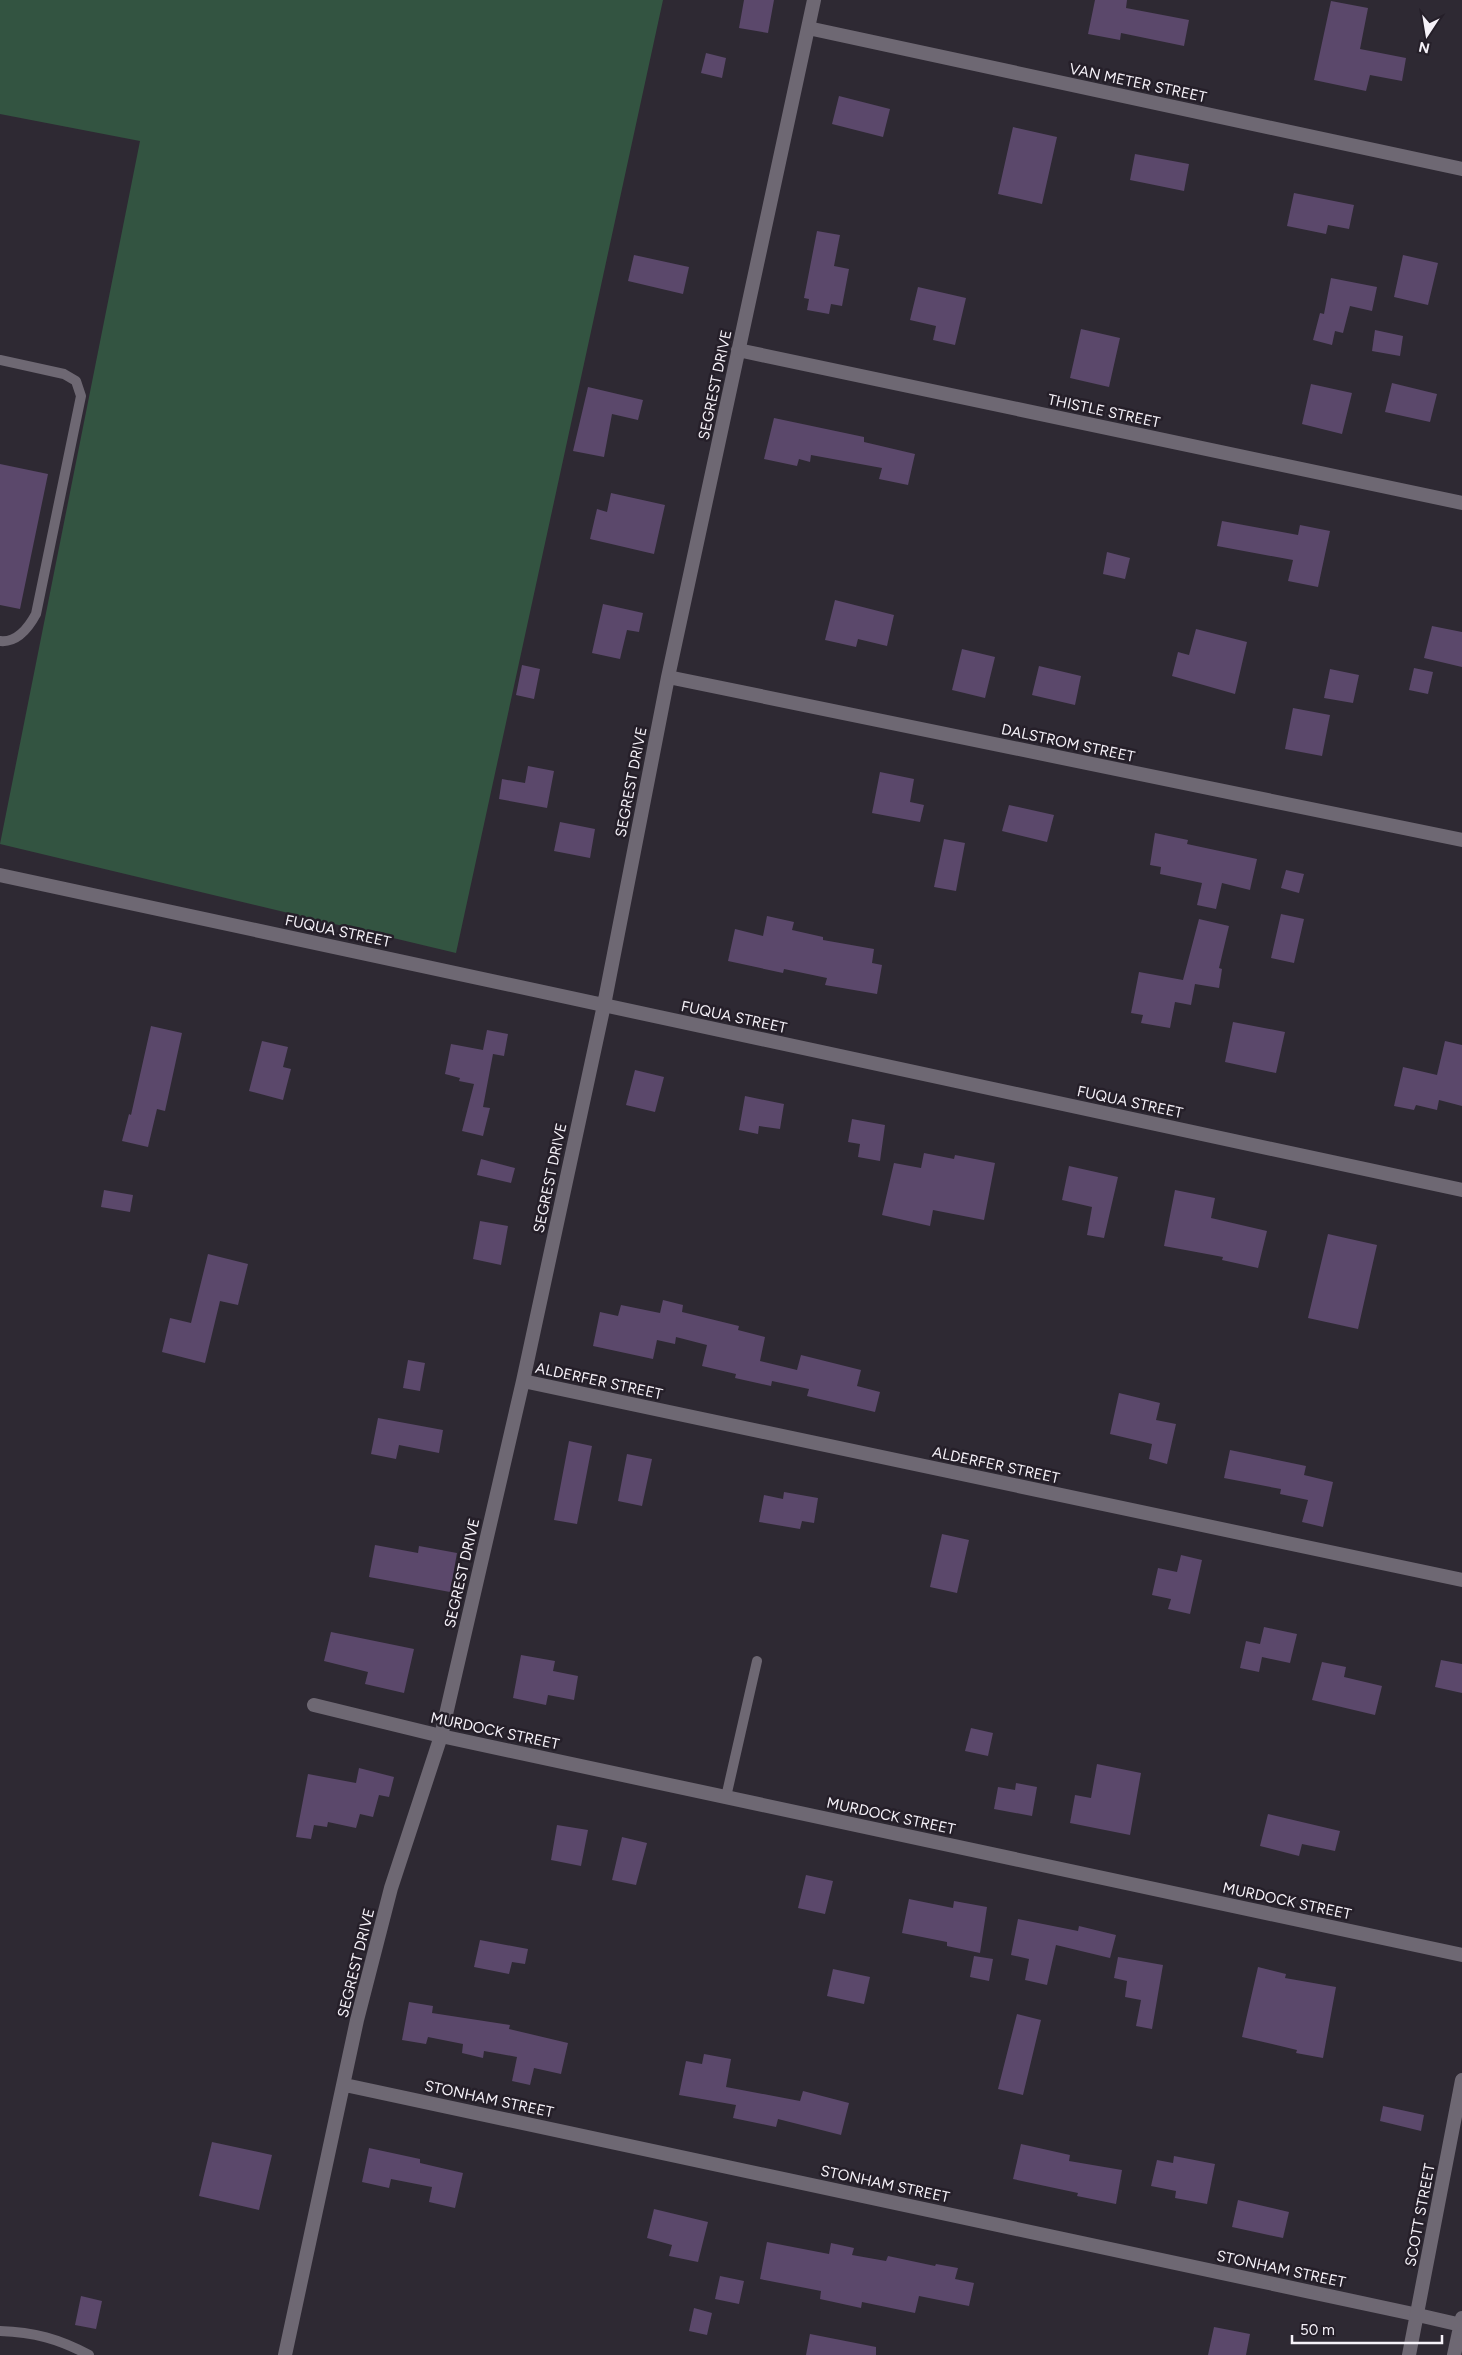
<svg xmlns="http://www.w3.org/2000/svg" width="1462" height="2355" font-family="Figtree,sans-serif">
  <rect width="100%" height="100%" fill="#2e2933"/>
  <path fill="#335441" d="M0 0H663L456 953 0 844 140 141 0 114Z"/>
  <path fill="#5b486b" d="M744 0H774L768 33 739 28Z
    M1095 0H1127L1126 8 1189 20 1184 46 1121 33 1120 40 1088 34Z
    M1331 1 1368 8 1360 49 1406 58 1402 81 1370 75 1366 91 1314 80Z
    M706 53 726 58 722 78 701 73Z
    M839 96 890 109 883 137 832 124Z
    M1013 127 1057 137 1042 204 998 194Z
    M1135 154 1189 164 1184 191 1130 180Z
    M1294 193 1354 205 1349 229 1328 225 1326 234 1287 226Z
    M817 231 840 235 834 266 849 269 842 306 831 304 829 314 807 310 809 299 804 298Z
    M634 255 689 267 683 294 628 281Z
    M1403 255 1438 263 1428 305 1394 297Z
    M1331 278 1377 287 1372 311 1350 306 1343 333 1335 331 1332 345 1313 340 1320 313 1324 314Z
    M918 287 966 298 955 345 933 340 936 326 910 320Z
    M1081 329 1120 338 1109 387 1070 378Z
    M1375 330 1403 336 1400 356 1372 351Z
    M1392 383 1437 394 1430 422 1385 412Z
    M1311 384 1352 393 1342 434 1302 424Z
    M588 387 643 400 638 420 612 414 604 457 573 451Z
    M774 418 864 437V442L915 454 908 485 879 479 882 468 811 455 810 462 799 459 797 466 764 459Z
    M0 464 48 474 20 609 0 605Z
    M611 493 665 505 654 554 590 539 597 509 607 512Z
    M1222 521 1298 535 1300 525 1330 531 1318 587 1288 581 1293 560 1217 546Z
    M1107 552 1130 558 1125 579 1103 574Z
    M835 600 894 615 887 646 858 639 856 647 825 640Z
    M603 604 643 613 639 632 627 630 620 659 592 653Z
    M1432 626 1462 632V667L1424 658Z
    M1196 629 1247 642 1235 694 1172 676 1178 652 1189 655Z
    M962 649 995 657 985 698 952 690Z
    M522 665 540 669 534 699 516 695Z
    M1039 666 1081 676 1075 705 1032 695Z
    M1414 668 1433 672 1428 694 1409 690Z
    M1330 669 1359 675 1353 703 1324 698Z
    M1293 708 1330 715 1322 756 1285 749Z
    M528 766 554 771 547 808 499 799 502 779 525 783Z
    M880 772 914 779 910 802 924 805 920 822 872 813Z
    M1009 805 1054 815 1047 842 1002 831Z
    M560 822 595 829 590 858 554 851Z
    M1155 833 1188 840 1187 844 1257 859 1250 890 1222 883 1216 909 1197 905 1202 883 1160 874 1161 867 1150 865Z
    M944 839 965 843 956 891 934 887Z
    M1286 870 1304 874 1299 893 1281 888Z
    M1281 914 1304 919 1294 963 1271 958Z
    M767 916 794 922 792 930 823 937V940L874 949 872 963 882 965 877 994 825 985 827 978 784 969 783 973 728 961 735 929 763 936Z
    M1199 919 1229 926 1219 968 1222 969 1219 988 1195 984 1191 1005 1175 1002 1170 1028 1141 1023 1143 1015 1131 1013 1139 972 1183 980Z
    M1233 1022 1285 1032 1276 1073 1225 1062Z
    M151 1026 182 1033 165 1111 157 1109 148 1147 122 1141 129 1114 131 1115Z
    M487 1030 508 1034 504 1056 493 1054 483 1107 490 1108 483 1136 462 1131 474 1084 459 1081 460 1078 445 1074 451 1044 483 1050Z
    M262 1041 288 1047 283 1067 291 1069 283 1100 249 1091Z
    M1445 1041 1462 1045V1106L1439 1100 1437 1110 1416 1105 1414 1110 1394 1106 1403 1067 1437 1075Z
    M635 1070 664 1077 655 1112 626 1105Z
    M745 1096 784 1104 780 1129 759 1126 758 1134 739 1130Z
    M852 1119 885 1125 880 1161 858 1157 860 1144 848 1142Z
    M924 1153 954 1159 955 1155 995 1163 984 1220 933 1210 930 1226 882 1215 894 1163 921 1168Z
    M481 1159 515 1168 511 1183 477 1175Z
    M1069 1166 1118 1177 1104 1238 1087 1235 1092 1207 1062 1200Z
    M104 1190 133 1195 130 1212 101 1207Z
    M1175 1190 1215 1198 1211 1218 1267 1231 1258 1268 1222 1260 1223 1257 1164 1246Z
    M480 1221 508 1226 501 1265 473 1259Z
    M1328 1234 1377 1245 1358 1329 1308 1318Z
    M208 1254 248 1264 238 1305 220 1301 205 1363 162 1352 170 1318 191 1323Z
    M663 1300 683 1305 682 1312 739 1326 738 1330 765 1337 760 1361 797 1370 801 1355 861 1370 857 1386 880 1392 875 1412 807 1396 809 1389 772 1381 771 1386 735 1378 736 1374 702 1366 707 1345 676 1337 675 1344 657 1340 653 1359 593 1346 600 1312 618 1316 621 1305 660 1313Z
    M408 1360 425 1363 420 1391 403 1388Z
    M1119 1393 1160 1403 1156 1420 1176 1424 1167 1464 1149 1459 1152 1444 1110 1434Z
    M378 1418 443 1430 439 1453 399 1445 396 1459 371 1454Z
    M569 1441 592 1446 577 1524 554 1520Z
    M1230 1450 1306 1466 1304 1475 1333 1482 1323 1527 1302 1522 1308 1500 1280 1494 1281 1489 1224 1478Z
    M627 1454 652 1459 642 1506 618 1501Z
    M784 1492 818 1498 814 1523 802 1521 800 1529 759 1522 764 1495 783 1499Z
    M942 1534 969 1540 957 1593 930 1587Z
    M375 1545 418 1553 419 1546 457 1553 450 1592 369 1577Z
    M1181 1555 1202 1560 1190 1614 1168 1609 1171 1599 1152 1595 1158 1568 1177 1572Z
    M1264 1627 1297 1634 1290 1663 1262 1657 1259 1672 1240 1668 1246 1641 1260 1644Z
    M331 1632 414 1649 404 1693 365 1684 368 1672 324 1661Z
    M521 1655 555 1661 553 1671 578 1676 574 1700 548 1695 546 1705 513 1698Z
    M1441 1660 1462 1664V1693L1435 1687Z
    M1322 1662 1346 1667 1344 1677 1382 1686 1375 1715 1312 1700Z
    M971 1728 993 1733 988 1756 965 1751Z
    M1097 1764 1141 1773 1130 1835 1070 1823 1075 1795 1091 1798Z
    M359 1768 394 1777 389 1797 379 1795 373 1817 360 1814 356 1828 328 1822 327 1827 314 1825 311 1839 296 1837 308 1774 356 1783Z
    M1016 1783 1037 1787 1032 1816 994 1809 998 1787 1015 1790Z
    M1268 1814 1340 1831 1335 1851 1302 1844 1299 1856 1260 1846Z
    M557 1825 588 1830 581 1866 551 1860Z
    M622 1837 647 1843 636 1885 612 1880Z
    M806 1875 833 1881 825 1914 798 1908Z
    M909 1899 953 1908 954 1901 987 1907 980 1953 947 1946V1942L902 1933Z
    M1018 1919 1078 1931 1079 1926 1116 1935 1110 1958 1056 1945 1047 1985 1025 1980 1029 1959 1011 1955Z
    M480 1940 528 1949 525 1964 512 1962 509 1974 474 1967Z
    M974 1956 993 1959 989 1981 970 1977Z
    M1118 1957 1163 1965 1152 2029 1136 2026 1141 2000 1125 1997 1127 1981 1114 1978Z
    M1258 1967 1286 1974 1285 1978 1336 1987 1323 2058 1296 2053 1297 2050 1242 2037Z
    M833 1969 870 1977 864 2004 827 1996Z
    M409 2002 433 2006 432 2013 510 2025 509 2029 568 2043 561 2074 534 2068 530 2085 512 2081 517 2057 484 2051 483 2058 462 2053 463 2044 428 2037 426 2044 402 2040Z
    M1017 2014 1041 2020 1023 2095 998 2089Z
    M704 2054 731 2059 726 2087 800 2101 803 2091 849 2103 841 2135 778 2119 776 2127 733 2118 736 2105 679 2095 686 2061 702 2064Z
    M1383 2106 1424 2115 1421 2131 1380 2121Z
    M212 2142 272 2155 259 2210 199 2196Z
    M1021 2144 1070 2155 1069 2161 1122 2170 1116 2204 1077 2196 1078 2193 1013 2179Z
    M369 2148 420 2159V2163L463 2173 455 2208 429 2202 432 2187 391 2179 389 2188 362 2182Z
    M1174 2156 1215 2164 1207 2204 1175 2198 1176 2191 1151 2186 1157 2160 1173 2163Z
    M1238 2200 1289 2212 1283 2238 1232 2227Z
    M654 2209 708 2222 698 2262 669 2256 672 2245 647 2238Z
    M767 2242 829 2254 831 2243 854 2248 852 2255 886 2261 888 2256 935 2266 936 2264 958 2268 955 2279 974 2283 969 2306 919 2296 915 2313 862 2302 861 2308 820 2299 821 2291 760 2279Z
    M720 2276 744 2281 739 2304 715 2299Z
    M81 2296 102 2301 96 2329 75 2325Z
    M694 2308 712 2313 707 2335 689 2331Z
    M1214 2327 1250 2334 1246 2355H1208Z
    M810 2334 876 2347V2355H806Z"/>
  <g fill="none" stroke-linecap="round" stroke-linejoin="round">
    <path stroke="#6e6873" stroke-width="10" d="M0 360 64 374 76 381 81 396 36 614C29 627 18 643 0 641
      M726 1797 757 1661
      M0 2331C34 2332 59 2339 89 2355"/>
    <path stroke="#6e6873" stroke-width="14" d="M808 28 1462 169
      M738 350 1462 503
      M668 677 1462 840
      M0 875 1462 1190
      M523 1381 1462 1580
      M314 1705 441 1736 1462 1955
      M345 2085 1418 2315
      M285 2355 357 2020 391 1888 441 1736 523 1381 604 1005 668 677 814 0"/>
    <path stroke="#6e6873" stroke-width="14" d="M1418 2315 1461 2325
      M1409 2355 1462 2080
      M1454 2355 1462 2318"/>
  </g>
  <g text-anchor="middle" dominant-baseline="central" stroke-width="5" stroke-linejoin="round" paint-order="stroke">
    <g font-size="15" fill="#f6f2f9" stroke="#251f29">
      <text transform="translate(1138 83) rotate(12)">VAN METER STREET</text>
      <text transform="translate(715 385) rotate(-78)">SEGREST DRIVE</text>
      <text transform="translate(1104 411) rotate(12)">THISTLE STREET</text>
      <text transform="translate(1068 743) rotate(12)">DALSTROM STREET</text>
      <text transform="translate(631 782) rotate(-79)">SEGREST DRIVE</text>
      <text transform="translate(338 931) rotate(12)">FUQUA STREET</text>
      <text transform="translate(734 1017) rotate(12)">FUQUA STREET</text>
      <text transform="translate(1130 1102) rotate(12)">FUQUA STREET</text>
      <text transform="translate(550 1178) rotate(-78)">SEGREST DRIVE</text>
      <text transform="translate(599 1381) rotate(12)">ALDERFER STREET</text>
      <text transform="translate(996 1465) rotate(12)">ALDERFER STREET</text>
      <text transform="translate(462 1573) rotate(-77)">SEGREST DRIVE</text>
      <text transform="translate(495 1731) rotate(12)">MURDOCK STREET</text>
      <text transform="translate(891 1816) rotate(12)">MURDOCK STREET</text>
      <text transform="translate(1287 1901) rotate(12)">MURDOCK STREET</text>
      <text transform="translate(356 1963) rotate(-76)">SEGREST DRIVE</text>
      <text transform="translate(489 2099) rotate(12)">STONHAM STREET</text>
      <text transform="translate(885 2184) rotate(12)">STONHAM STREET</text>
      <text transform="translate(1420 2215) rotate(-79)">SCOTT STREET</text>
      <text transform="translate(1281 2269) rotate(12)">STONHAM STREET</text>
    </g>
  </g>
  <g transform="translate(1427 35) rotate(192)" stroke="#251f29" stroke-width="4" paint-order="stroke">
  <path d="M0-4L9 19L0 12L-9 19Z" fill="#f6f2f9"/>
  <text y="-8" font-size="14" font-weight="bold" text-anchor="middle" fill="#f6f2f9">N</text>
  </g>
  <path d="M1292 2335v8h150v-8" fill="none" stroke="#f6f2f9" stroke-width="2.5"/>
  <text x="1300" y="2335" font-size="15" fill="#f6f2f9" stroke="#251f29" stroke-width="4" paint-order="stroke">50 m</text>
</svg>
